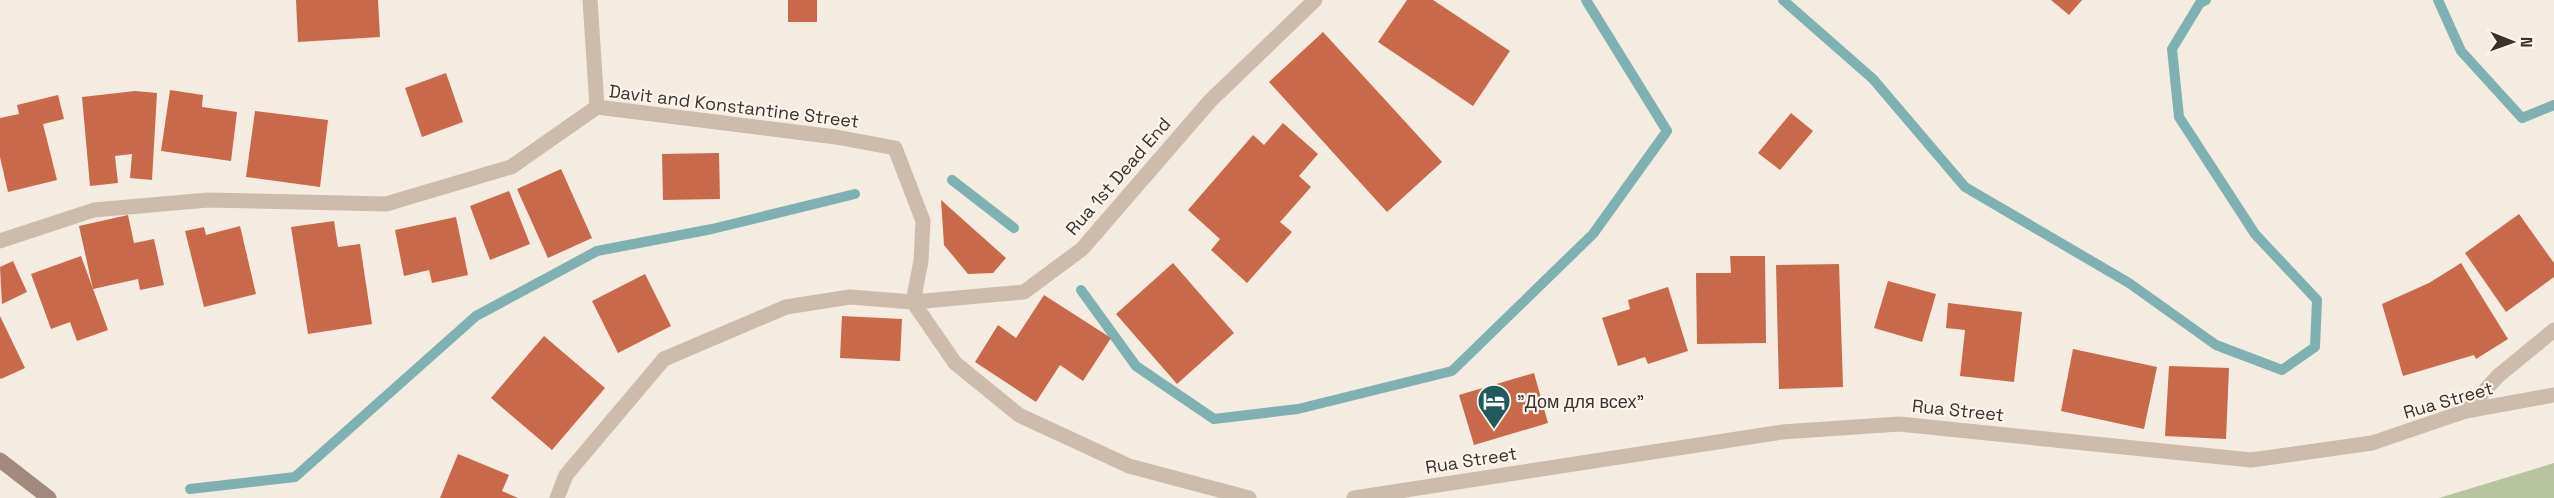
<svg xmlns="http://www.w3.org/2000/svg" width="2554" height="498" font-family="'Space Grotesk',sans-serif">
  <rect width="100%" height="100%" fill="#f4ebe1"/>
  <path fill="#b8c4a0" d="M2554 463V498H2439Z"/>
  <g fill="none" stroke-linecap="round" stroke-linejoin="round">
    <path stroke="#7fb0b2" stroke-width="10" d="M1783 0 1873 79 1965 187 2129 283 2216 345 2282 370 2315 347 2317 300 2255 234 2179 117 2172 49 2200 3 2206 0
      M2438 0 2461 51 2522 118 2554 105
      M952 180 1014 228
      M1081 290 1136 366 1214 419 1298 409 1452 371 1593 234 1667 131 1586 0
      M190 489 295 477 476 316 597 251 712 229 855 194"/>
  </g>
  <path fill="#c8694b" d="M296 0H378L380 37 298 42Z
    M788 0H817V22H788Z
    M1407 0H1433L1510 51 1473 106 1378 42Z
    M2051 0H2082L2069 15Z
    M1323 32 1442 162 1387 212 1269 82Z
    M446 73 463 122 422 137 405 88Z
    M170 90 203 95 202 107 237 112 231 161 161 151Z
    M135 91 157 93 152 180 130 178 132 154 115 156 118 183 90 186 82 97Z
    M58 95 64 119 43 124 57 180 8 192 0 157V118L19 114 17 105Z
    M255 111 328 120 320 187 246 177Z
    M1791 113 1813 131 1780 170 1758 153Z
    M1283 123 1318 154 1299 176 1311 187 1280 222 1292 232 1247 283 1211 250 1220 239 1188 210 1253 135 1264 145Z
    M719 153 720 199 663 200 662 154Z
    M561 169 592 238 548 258 517 189Z
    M509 191 530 244 490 260 470 206Z
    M941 200 1006 258 993 273 968 274 944 245Z
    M2519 214 2554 263V277L2506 312 2465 253Z
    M128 215 134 243 154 239 164 285 140 290 138 279 93 289 79 226Z
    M456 217 468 275 432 283 429 270 404 276 395 230Z
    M334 221 338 247 360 244 372 324 308 334 291 227Z
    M240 226 256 294 204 307 185 231 204 227 206 235Z
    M81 256 108 330 77 341 70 322 51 329 31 274Z
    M1730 256H1765L1766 343 1697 344 1696 273H1731Z
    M13 261 27 292 2 304 0 267Z
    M1173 263 1234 333 1177 384 1116 314Z
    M2461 263 2508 339 2476 359 2474 355 2403 376 2382 304 2429 283Z
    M1839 264 1843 387 1779 389 1776 265Z
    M645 274 671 326 618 353 592 301Z
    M1888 281 1936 294 1922 342 1874 328Z
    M1668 287 1688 351 1648 364 1645 357 1618 366 1602 318 1630 309 1628 300Z
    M1044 295 1111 338 1083 381 1060 365 1036 402 975 362 998 325 1016 338Z
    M1948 303 2022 312 2014 382 1960 376 1965 330 1946 328Z
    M0 316 25 368 1 379 0 378Z
    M842 316 902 319 900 361 840 358Z
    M544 336 605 388 552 450 491 398Z
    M2073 349 2157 367 2144 429 2061 411Z
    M2169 366 2229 368 2226 439 2165 436Z
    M1534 373 1548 423 1474 445 1459 395Z
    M458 454 509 475 502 491 518 498H440Z"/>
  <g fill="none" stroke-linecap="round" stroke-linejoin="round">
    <path stroke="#cdbbac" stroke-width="15" d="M590 0 597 107
      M0 241 94 210 208 200 386 204 511 167 597 107 836 137 895 148 923 221 921 261 913 302 850 297 786 307 664 359 566 475 557 498
      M2466 411 2498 376 2554 330
      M1249 498 1129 466 1019 415 955 363 913 302 1024 292 1082 249 1210 101 1315 0
      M1354 498 1782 432 1899 424 2251 460 2372 443 2466 411 2554 395"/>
    <path stroke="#a18a7d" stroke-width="15" d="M0 460 49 498"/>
  </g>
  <defs>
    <g id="hotel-pin" transform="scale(1.725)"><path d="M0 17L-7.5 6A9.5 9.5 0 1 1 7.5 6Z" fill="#1f5a5e" stroke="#fbf5ee"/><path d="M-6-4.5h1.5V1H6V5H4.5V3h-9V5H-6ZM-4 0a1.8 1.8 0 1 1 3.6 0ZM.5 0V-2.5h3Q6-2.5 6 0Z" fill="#fff"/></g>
  </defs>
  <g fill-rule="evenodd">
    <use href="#hotel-pin" x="1494" y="401"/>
  </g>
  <g text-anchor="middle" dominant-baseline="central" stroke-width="4.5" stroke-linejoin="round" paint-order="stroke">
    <g font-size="18" fill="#3b302b" stroke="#fbf5ee">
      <text transform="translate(734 106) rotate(7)">Davit and Konstantine Street</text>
      <text transform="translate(1118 176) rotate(-49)">Rua 1st Dead End</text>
      <text transform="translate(2448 400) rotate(-16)">Rua Street</text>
      <text transform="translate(1958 410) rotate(6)">Rua Street</text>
      <text transform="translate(1471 460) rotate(-9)">Rua Street</text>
    </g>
    <g font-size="18" fill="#3b302b" stroke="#fbf5ee" text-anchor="start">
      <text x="1517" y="401">"Дом для всех"</text>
    </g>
  </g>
  <g transform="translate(2512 42) rotate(91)" stroke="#fbf5ee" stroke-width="4.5" paint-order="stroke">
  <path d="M0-4.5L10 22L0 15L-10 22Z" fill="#3b302b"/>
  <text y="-9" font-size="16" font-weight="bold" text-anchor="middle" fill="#3b302b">N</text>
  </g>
</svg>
